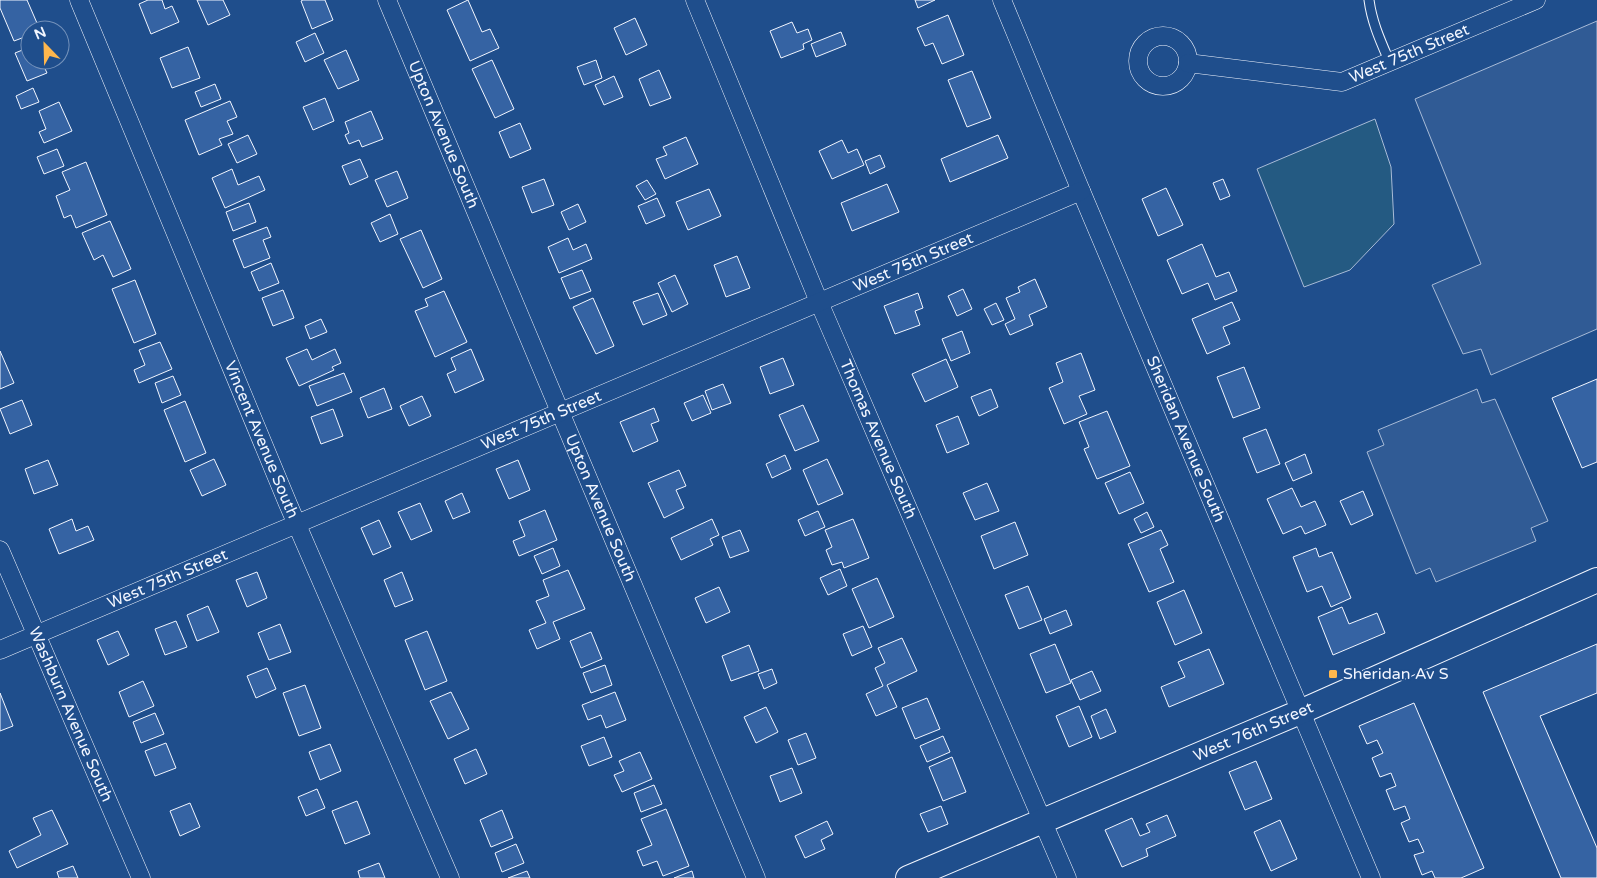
<svg xmlns="http://www.w3.org/2000/svg" width="1597" height="878" font-family="'Varela Round',sans-serif">
  <rect width="100%" height="100%" fill="#1f4e8c"/>
  <path fill="#245a82" stroke="#a8bbd7" d="M1375 119 1391 167 1394 224 1350 270 1304 287 1257 169Z"/>
  <path fill="#305b95" stroke="#a8bbd7" d="M1597 21V329L1491 375 1481 349 1463 354 1432 285 1481 264 1415 99Z
    M1477 389 1482 403 1495 399 1548 521 1531 528 1536 541 1436 582 1430 568 1416 574 1367 452 1384 445 1378 430Z"/>
  <path fill="#3563a3" stroke="#f2f6ff" d="M0 0H27L40 30H30V35L14 41 0 8Z
    M148 0H162L165 9 172 6 179 22 151 34 139 4Z
    M197 0H223L230 15 208 25Z
    M303 0H325L333 20 312 29 301 1Z
    M468 0 482 32 490 29 499 48 470 61 447 10Z
    M915 0H935L918 8Z
    M948 15 964 55 942 64 933 43 925 46 917 28Z
    M635 18 647 45 626 55 614 28Z
    M792 22 797 33 808 29 812 40 803 44 804 49 781 58 770 31Z
    M841 32 846 45 816 57 811 44Z
    M315 33 324 53 305 62 296 42Z
    M30 47V60H41L47 73 27 81 15 53Z
    M188 47 200 78 172 88 160 58Z
    M346 50 359 80 338 89 324 60Z
    M492 60 514 109 495 118 472 69Z
    M596 60 602 78 584 85 577 67Z
    M659 70 671 98 650 106 639 79Z
    M972 71 991 118 967 127 948 80Z
    M614 76 623 97 604 105 595 85Z
    M215 84 221 99 201 107 195 92Z
    M33 88 39 102 21 109 16 96Z
    M325 98 334 121 313 130 303 107Z
    M230 101 237 117 227 121 233 134 219 139 222 145 199 155 185 120Z
    M59 102 72 131 44 143 39 132 46 129 39 111Z
    M371 111 383 139 362 147 359 140 349 144 345 135 349 133 345 122Z
    M520 123 531 149 510 158 499 132Z
    M248 135 257 154 237 163 228 144Z
    M998 135 1008 158 950 182 941 159Z
    M686 137 698 164 665 179 656 159 667 155 663 147Z
    M842 140 848 153 857 149 864 165 832 179 819 151Z
    M57 149 64 166 44 174 37 157Z
    M880 155 885 167 870 174 865 161Z
    M360 159 368 177 350 185 342 166Z
    M86 162 107 215 76 228 71 215 64 218 56 196 70 190 62 172Z
    M232 169 238 185 259 176 265 190 225 208 212 178Z
    M397 171 408 198 387 207 375 180Z
    M544 179 554 205 532 213 522 187Z
    M1223 179 1230 196 1220 200 1213 183Z
    M647 180 656 194 645 200 636 186Z
    M887 184 899 212 852 231 841 203Z
    M1166 188 1183 225 1158 236 1142 199Z
    M709 189 721 216 688 230 676 202Z
    M657 198 665 216 646 224 638 206Z
    M249 203 256 222 233 231 226 212Z
    M578 204 586 222 569 230 561 212Z
    M390 214 398 234 380 242 371 223Z
    M110 221 131 269 113 277 103 255 94 260 82 233Z
    M267 227 271 237 263 240 270 258 244 268 233 240Z
    M421 230 442 279 423 288 400 239Z
    M568 238 573 250 586 244 592 259 559 273 548 247Z
    M1202 244 1216 277 1229 272 1237 291 1215 300 1208 283 1182 294 1167 260Z
    M737 256 750 288 726 297 714 265Z
    M271 263 279 283 259 291 251 272Z
    M582 270 591 291 570 299 561 278Z
    M675 275 688 304 672 312 658 283Z
    M1035 279 1047 307 1029 315 1033 325 1010 335 1005 324 1015 319 1006 298 1020 292 1018 287Z
    M135 280 156 334 134 343 112 289Z
    M963 289 972 309 957 316 948 296Z
    M283 290 294 318 273 326 262 298Z
    M444 291 467 342 435 357 415 311 428 306 425 299Z
    M658 293 667 315 643 325 633 302Z
    M918 293 923 308 915 311 920 325 895 334 884 306Z
    M593 298 614 346 596 354 573 307Z
    M1232 302 1240 320 1223 327 1230 344 1207 354 1192 319Z
    M996 303 1004 320 992 325 984 309Z
    M321 319 327 332 310 339 305 326Z
    M962 331 970 353 951 361 942 339Z
    M160 342 172 369 139 383 134 370 145 365 139 350Z
    M307 349 312 360 335 349 341 363 332 367 334 370 299 386 286 358Z
    M471 349 484 380 455 393 447 374 456 370 451 358Z
    M0 351 14 383 0 389Z
    M1081 353 1095 390 1079 396 1087 414 1064 424 1049 388 1063 382 1056 363Z
    M783 358 794 385 770 394 760 367Z
    M946 359 958 387 925 402 912 374Z
    M1244 367 1260 408 1233 418 1217 377Z
    M344 373 352 392 317 406 309 386Z
    M173 376 181 395 162 403 155 383Z
    M1597 379V462L1582 468 1552 398Z
    M723 384 731 403 712 410 705 391Z
    M384 388 392 409 368 418 360 398Z
    M991 389 998 407 979 416 971 397Z
    M703 395 711 413 692 421 684 403Z
    M422 396 431 416 409 426 400 406Z
    M22 400 32 425 10 434 0 409Z
    M185 401 206 453 185 462 164 410Z
    M803 405 819 441 795 451 779 415Z
    M654 408 659 421 651 424 658 441 633 452 620 422Z
    M333 409 343 436 321 444 311 417Z
    M1107 411 1130 466 1097 479 1084 449 1089 447 1079 422Z
    M958 416 969 444 947 453 936 425Z
    M1266 429 1280 464 1257 473 1243 438Z
    M1305 454 1312 473 1293 481 1285 463Z
    M785 455 791 469 772 478 766 464Z
    M214 459 226 485 202 496 190 470Z
    M827 459 843 494 818 505 803 470Z
    M48 460 58 485 34 494 25 469Z
    M518 460 530 490 509 499 496 469Z
    M679 470 686 486 676 490 684 508 664 518 648 483Z
    M1130 472 1144 503 1119 514 1105 483Z
    M987 483 999 511 975 520 963 493Z
    M1292 488 1301 507 1315 501 1326 525 1305 534 1301 526 1283 534 1267 499Z
    M1363 491 1373 515 1351 525 1340 501Z
    M462 493 470 512 453 519 445 501Z
    M420 503 432 531 411 540 398 512Z
    M545 510 557 540 519 556 513 541 525 536 519 521Z
    M818 511 825 527 805 536 798 520Z
    M1147 512 1154 527 1141 533 1134 519Z
    M72 519 76 531 88 526 94 540 59 554 49 529Z
    M712 519 719 535 710 539 713 545 681 560 671 538Z
    M853 519 869 558 844 568 842 562 832 565 826 550 832 547 825 530Z
    M379 520 391 547 373 555 361 528Z
    M1015 522 1028 555 994 569 981 536Z
    M740 530 749 551 730 558 722 537Z
    M1161 530 1168 545 1160 549 1174 582 1149 592 1128 544Z
    M553 548 560 566 542 574 534 556Z
    M1316 548 1319 557 1332 552 1351 598 1331 607 1322 586 1307 592 1293 557Z
    M840 569 847 586 828 595 820 578Z
    M568 570 585 609 553 622 560 639 537 649 529 630 546 623 536 601 549 596 543 580Z
    M257 572 267 598 247 607 236 580Z
    M402 572 413 600 395 607 384 580Z
    M877 578 894 617 869 628 852 589Z
    M1028 586 1042 620 1019 629 1005 595Z
    M719 587 730 612 706 623 695 598Z
    M1184 590 1202 633 1175 645 1157 602Z
    M208 606 219 632 197 641 187 615Z
    M1342 607 1349 624 1377 613 1385 633 1333 655 1318 617Z
    M1066 610 1072 625 1050 634 1044 619Z
    M176 621 187 647 165 655 155 629Z
    M280 624 291 652 269 660 258 633Z
    M863 626 872 647 852 656 843 634Z
    M118 631 129 655 108 665 97 640Z
    M427 631 447 681 425 690 405 640Z
    M591 632 602 659 581 668 570 641Z
    M902 638 917 671 887 685 897 707 876 716 866 694 883 686 875 668 885 663 878 648Z
    M1055 644 1071 683 1046 693 1030 654Z
    M1597 644V693L1540 716 1597 848V878H1561L1483 692Z
    M749 645 759 671 731 681 722 656Z
    M1209 649 1224 684 1169 707 1161 687 1185 677 1178 662Z
    M605 665 612 685 591 693 583 673Z
    M267 668 276 689 256 698 247 676Z
    M772 669 777 683 764 689 758 674Z
    M1092 671 1101 691 1080 700 1071 680Z
    M143 681 154 706 129 717 119 692Z
    M305 685 321 728 299 736 283 693Z
    M451 692 469 729 448 739 430 701Z
    M615 692 626 720 606 728 601 715 588 720 582 705Z
    M0 693 13 726 0 731Z
    M927 698 940 729 915 739 902 708Z
    M1414 703 1484 868 1461 878H1435L1432 871 1422 875 1414 855 1424 852 1418 839 1409 842 1401 823 1410 819 1405 806 1394 810 1386 790 1396 786 1391 773 1380 777 1372 758 1383 753 1377 740 1367 744 1359 726Z
    M1079 706 1092 737 1069 747 1056 716Z
    M766 707 778 732 756 743 744 717Z
    M1106 709 1116 732 1100 739 1091 716Z
    M155 713 164 734 141 743 133 722Z
    M806 733 816 758 798 765 788 740Z
    M943 736 950 752 927 762 920 746Z
    M604 737 612 757 589 766 581 746Z
    M166 743 176 768 155 776 145 751Z
    M330 744 341 771 320 780 309 752Z
    M476 749 487 774 465 784 454 759Z
    M640 752 652 779 622 792 614 775 624 771 619 761Z
    M952 757 966 792 943 801 929 767Z
    M1256 761 1272 799 1245 810 1229 772Z
    M792 768 802 793 780 802 770 776Z
    M654 785 662 804 641 812 634 793Z
    M317 789 325 808 306 816 298 797Z
    M357 801 370 834 345 844 332 811Z
    M190 803 200 827 180 836 170 811Z
    M941 806 948 824 928 832 920 814Z
    M666 809 689 866 663 876 657 861 643 866 637 851 652 845 641 819Z
    M52 810 68 844 17 868 9 851 41 835 33 818Z
    M502 810 513 838 491 847 480 820Z
    M1167 815 1176 836 1146 849 1148 856 1122 867 1105 830 1132 818 1140 836 1150 832 1146 824Z
    M1280 820 1297 859 1271 871 1254 832Z
    M827 821 833 834 821 840 825 849 805 858 795 836Z
    M516 844 524 863 502 872 495 853Z
    M379 863 385 878H360L358 871Z
    M73 866 78 878H59L57 872Z
    M527 871 530 878H508Z
    M692 871 694 878H674Z"/>
  <g fill="none" stroke-linecap="round" stroke-linejoin="round">
    <g stroke="#f2f6ff" stroke-width="11">
      <path id="lane" d="M1369 0C1372 23 1381 42 1390 63"/>
    </g>
    <g stroke="#f2f6ff" stroke-width="19">
      <g id="street">
        <path id="s1" d="M79 0 288 504 450 878"/>
        <path id="s2" d="M387 0 756 878"/>
        <path id="s3" d="M695 0 819 302 1067 878"/>
        <path id="s4" d="M1002 0 1081 191 1371 878"/>
        <circle cx="1163" cy="61" r="25"/>
        <path id="s5" d="M1188 63 1342 82 1536 0"/>
        <path id="s6" d="M0 550 141 878"/>
        <path id="s7" d="M0 650 1081 191"/>
      </g>
    </g>
    <g stroke="#f2f6ff" stroke-width="26">
      <g id="secondary">
        <path id="s8" d="M908 878 1300 712 1597 580"/>
      </g>
    </g>
    <use href="#lane" stroke="#1f4e8c" stroke-width="9"/>
    <use href="#street" stroke="#1f4e8c" stroke-width="18"/>
    <use href="#secondary" stroke="#1f4e8c" stroke-width="24"/>
  </g>
  <rect fill="#ffb74d" stroke="#1f4e8c" stroke-width="2" x="1328" y="669" width="10" height="10" rx="2.5"/>
  <g text-anchor="middle" dominant-baseline="central" stroke-width="4" stroke-linejoin="round" paint-order="stroke">
    <g font-size="16" fill="#f2f6ff" stroke="#1f4e8c">
      <text stroke="none"><textPath href="#s5" startOffset="228">West 75th Street</textPath></text>
      <text stroke="none"><textPath href="#s2" startOffset="146">Upton Avenue South</textPath></text>
      <text stroke="none"><textPath href="#s7" startOffset="992">West 75th Street</textPath></text>
      <text stroke="none"><textPath href="#s7" startOffset="588">West 75th Street</textPath></text>
      <text stroke="none"><textPath href="#s4" startOffset="476">Sheridan Avenue South</textPath></text>
      <text stroke="none"><textPath href="#s1" startOffset="476">Vincent Avenue South</textPath></text>
      <text stroke="none"><textPath href="#s3" startOffset="476">Thomas Avenue South</textPath></text>
      <text stroke="none"><textPath href="#s2" startOffset="551">Upton Avenue South</textPath></text>
      <text stroke="none"><textPath href="#s7" startOffset="182">West 75th Street</textPath></text>
      <text stroke="none"><textPath href="#s6" startOffset="179">Washburn Avenue South</textPath></text>
      <text stroke="none"><textPath href="#s8" startOffset="375">West 76th Street</textPath></text>
    </g>
    <g font-size="16" fill="#f2f6ff" stroke="#1f4e8c" text-anchor="start">
      <text x="1343" y="674">Sheridan Av S</text>
    </g>
  </g>
  <g transform="translate(45 45) rotate(337)"><circle r="24" fill="#1f4e8c" stroke="#7391ba"/>
  <path d="M0-4L9 19L0 12L-9 19Z" fill="#ffb74d"/>
  <text y="-8" font-size="14" font-weight="bold" text-anchor="middle" fill="#f2f6ff">N</text>
  </g>
</svg>
